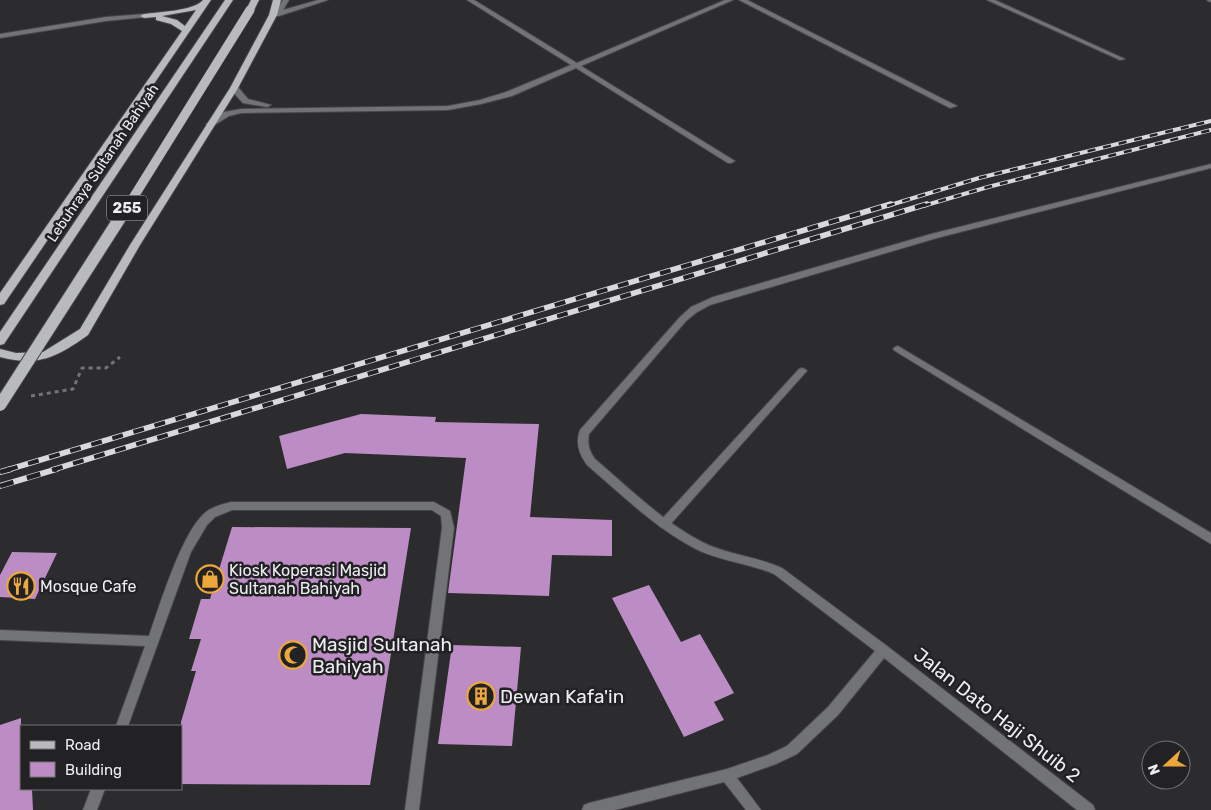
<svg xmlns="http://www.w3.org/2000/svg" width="1211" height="810" font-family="Rubik,sans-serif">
  <rect width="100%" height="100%" fill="#2c2c2f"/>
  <path fill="#bc8dc4" d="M361 414 436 417 435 422 539 424 530 517 612 520V556L552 555 549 596 448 593 466 458 345 453 287 469 279 436Z
    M232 527 411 528 370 785 181 784V722L196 671H191L201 639H189L201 599H210Z
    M12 552 57 553 35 599 0 597V575Z
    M649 585 681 642 700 634 734 693 714 702 724 720 684 737 612 598Z
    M452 645 521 647 512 746 438 744Z
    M21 718V789H32L33 810H0V725Z"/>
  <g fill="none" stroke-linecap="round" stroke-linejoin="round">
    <g stroke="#47474a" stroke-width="2">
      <path id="lane" d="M802 368 805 369 807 371 805 373 668 527 664 528 660 527 658 524 660 521 799 369Z
        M231 502H434L450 511 454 528 419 810H405L442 528 441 516 432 510H232L215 517 207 525 191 552 128 726H116L145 646 0 640V630L149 636C160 605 182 531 206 512 212 507 223 504 231 502Z
        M91 789H105L97 810H83Z"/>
    </g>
    <g stroke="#47474a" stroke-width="2">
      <path id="street" d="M283 0H289L283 10 318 0H328L279 16H271V14L275 12Z
        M467 0H474L577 63 725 0H733L581 66 735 161 731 163H728L576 68 512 96 481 104 448 110 241 113 229 116 213 126H207L206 124 224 112 241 109 448 106 480 100 506 92 571 65Z
        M739 0H747L957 106 950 108Z
        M987 0H995L1125 59 1120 60Z
        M1207 0H1211V2L1208 1Z
        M144 14 146 15V17L106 21 0 38V34L106 17Z
        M231 86H237L248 99 271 105 267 107 243 103 231 90Z
        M1211 164V168L937 238 710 305 697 312 686 321 589 434C587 444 589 451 595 459 629 488 662 521 702 542 727 555 756 556 782 568L887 646 1093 805 1095 810H1077L884 658 838 715 797 754 776 764 737 778 761 810H746L724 782 615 810H582L584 805 589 803 727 769 768 755 787 746 828 707 875 651 774 574C748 563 719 561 694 548 654 527 621 494 587 465 579 454 575 443 580 430L680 317 691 307 713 297 931 234Z
        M898 346 1211 533V544L895 351 893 349 895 347Z"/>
    </g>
    <g stroke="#47474a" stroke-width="2">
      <path id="primary" d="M203 0H211L4 304 0 305V293L182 31 171 24 156 20V17L144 18 140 16 144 14C158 12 194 11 203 0ZM196 10 185 26 177 20 162 16Z
        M225 0H233L4 344 0 345V332Z
        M251 0H259L253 12H250L246 10Z
        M273 0H281L277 15 238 88 140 245 88 335C57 357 39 367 0 357V349L16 353 43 352 80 329 130 245 230 88 269 15Z"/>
    </g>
    <path stroke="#747476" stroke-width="3" stroke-dasharray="4 4" stroke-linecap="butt" d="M31 396 73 389 82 368H106L120 357"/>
    <use href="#lane" fill="#727374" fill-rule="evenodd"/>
    <use href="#street" fill="#727374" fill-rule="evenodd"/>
    <use href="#primary" fill="#b8babd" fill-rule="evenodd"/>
    <g stroke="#d9d9db" stroke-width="4">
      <path id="rail-far2" d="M887 206 979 178 1211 121
        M923 206 988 187 1211 130"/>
    </g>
    <g stroke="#d9d9db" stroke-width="5.5">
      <path id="rail-far1" d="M7 470 891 204
        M52 470 927 204"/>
    </g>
    <g stroke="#d9d9db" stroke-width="6">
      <path id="rail" d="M0 472 11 469
        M0 486 57 469"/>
    </g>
    <use href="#rail-far2" stroke="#222225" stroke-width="2.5" stroke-dasharray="8" stroke-linecap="butt"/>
    <use href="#rail-far1" stroke="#222225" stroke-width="4" stroke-dasharray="11" stroke-linecap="butt"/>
    <use href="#rail" stroke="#222225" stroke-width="4.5" stroke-dasharray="14" stroke-linecap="butt"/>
    <g stroke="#47474a" stroke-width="10" stroke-linecap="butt">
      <path id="primary-bridge-far1" d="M128 206 250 10"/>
    </g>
    <g stroke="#47474a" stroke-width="14" stroke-linecap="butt">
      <path id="primary-bridge" d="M0 405 129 204"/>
    </g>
    <use href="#primary-bridge-far1" stroke="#b8babd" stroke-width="9"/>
    <use href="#primary-bridge" stroke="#b8babd" stroke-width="12"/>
  </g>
  <defs>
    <g id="shop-ring" transform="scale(1.4375)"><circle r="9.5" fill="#222225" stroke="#eda83c" stroke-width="1.5"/><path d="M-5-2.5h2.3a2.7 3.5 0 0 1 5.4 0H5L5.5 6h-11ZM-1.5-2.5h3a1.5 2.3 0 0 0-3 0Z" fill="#eda83c"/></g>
    <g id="restaurant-ring" transform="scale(1.4375)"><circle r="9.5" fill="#222225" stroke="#eda83c" stroke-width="1.5"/><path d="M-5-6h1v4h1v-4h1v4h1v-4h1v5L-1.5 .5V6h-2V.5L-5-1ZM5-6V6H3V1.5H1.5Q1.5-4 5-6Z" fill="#eda83c"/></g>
    <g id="mosque-ring" transform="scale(1.4375)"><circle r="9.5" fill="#222225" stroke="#eda83c" stroke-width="1.5"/><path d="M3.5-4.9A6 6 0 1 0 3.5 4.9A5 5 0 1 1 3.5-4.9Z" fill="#eda83c"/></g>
    <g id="building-ring" transform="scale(1.4375)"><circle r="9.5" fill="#222225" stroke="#eda83c" stroke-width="1.5"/><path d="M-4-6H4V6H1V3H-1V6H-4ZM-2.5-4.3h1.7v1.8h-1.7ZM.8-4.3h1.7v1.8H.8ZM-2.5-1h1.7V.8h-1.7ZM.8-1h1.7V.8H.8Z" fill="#eda83c"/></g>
  </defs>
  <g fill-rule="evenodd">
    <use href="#shop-ring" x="210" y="579"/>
    <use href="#restaurant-ring" x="21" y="586"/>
    <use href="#mosque-ring" x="293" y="655"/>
    <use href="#building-ring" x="481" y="696"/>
  </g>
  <g text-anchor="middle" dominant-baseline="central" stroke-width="5" stroke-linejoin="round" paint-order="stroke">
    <g font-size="14" fill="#eeeef0" stroke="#222225">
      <text transform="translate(103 163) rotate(-56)">Lebuhraya Sultanah Bahiyah</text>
    </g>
    <rect fill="#222225" stroke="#b1b1b3" stroke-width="1" x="107" y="195.5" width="40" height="25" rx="4"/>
    <g font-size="15" font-weight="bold" fill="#eeeef0">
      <text x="127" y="208">255</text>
    </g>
    <g font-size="16" fill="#eeeef0" stroke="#222225" text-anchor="start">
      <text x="229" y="570">Kiosk Koperasi Masjid<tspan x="229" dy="18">Sultanah Bahiyah</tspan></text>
      <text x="40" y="586">Mosque Cafe</text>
    </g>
    <g font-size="19" fill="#eeeef0" stroke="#222225" text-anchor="start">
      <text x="312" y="644">Masjid Sultanah<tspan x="312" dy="22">Bahiyah</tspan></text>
      <text x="500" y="696">Dewan Kafa'in</text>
    </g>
    <g font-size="19" fill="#eeeef0" stroke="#222225">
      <text transform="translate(997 715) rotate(38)">Jalan Dato Haji Shuib 2</text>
    </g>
  </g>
  <rect x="20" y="725" width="162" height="65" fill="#222225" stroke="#747476"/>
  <rect x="30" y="741" width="25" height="8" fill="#b8babd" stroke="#747476"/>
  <text x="65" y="750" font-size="15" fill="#eeeef0">Road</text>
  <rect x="30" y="762" width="25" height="15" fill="#bc8dc4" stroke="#747476"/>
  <text x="65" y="775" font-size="15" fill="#eeeef0">Building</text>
  <g transform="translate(1166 765) rotate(249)"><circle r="24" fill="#222225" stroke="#747476"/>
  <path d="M0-4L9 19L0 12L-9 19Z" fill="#eda83c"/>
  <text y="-8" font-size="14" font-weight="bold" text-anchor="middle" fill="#eeeef0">N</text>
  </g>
</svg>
